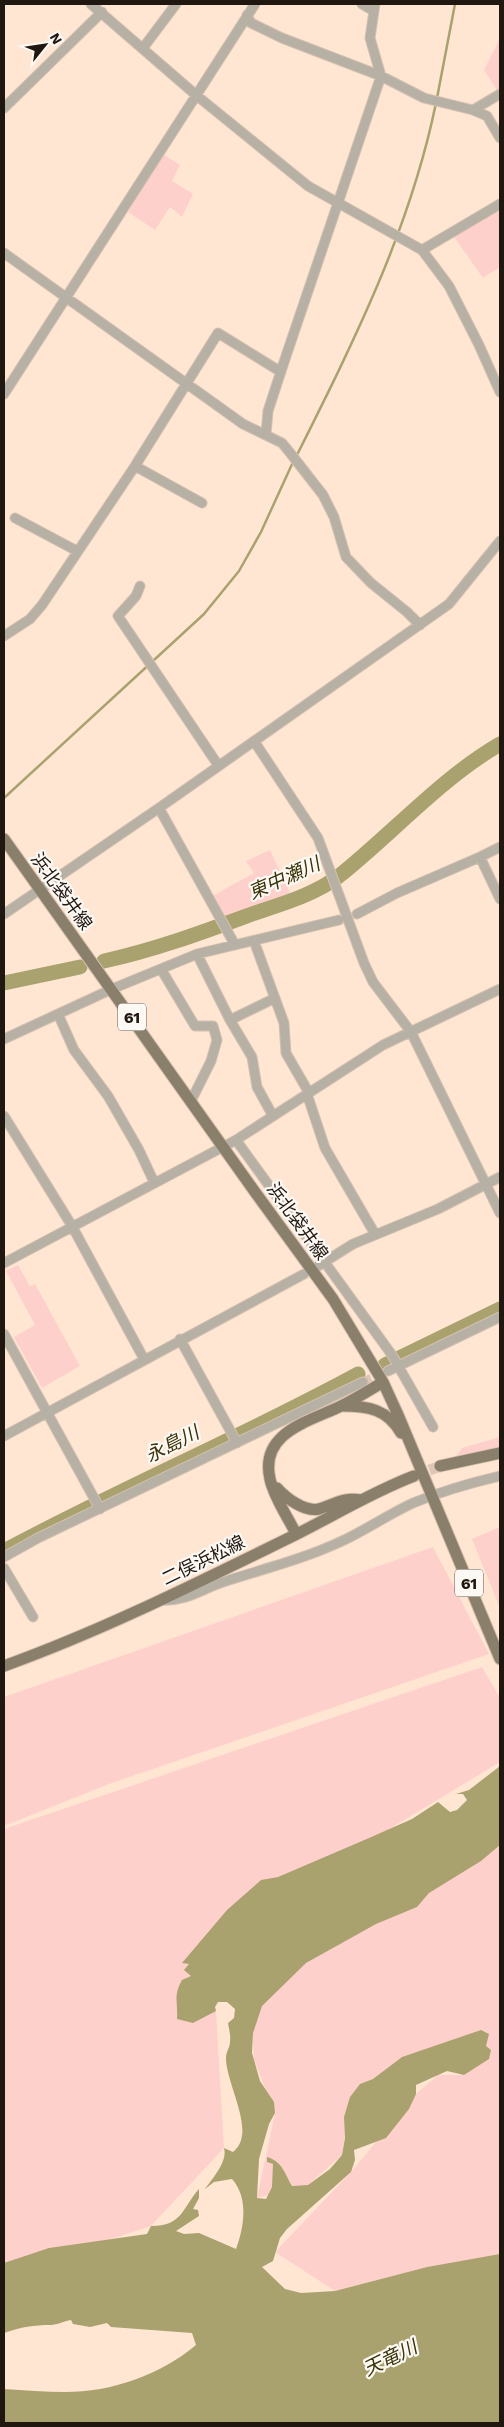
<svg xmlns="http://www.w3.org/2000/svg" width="504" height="2427" font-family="'Work Sans','Noto Sans JP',sans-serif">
  <rect width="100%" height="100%" fill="#fee6d2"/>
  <path fill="#fed0cb" d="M500 38V90L498 92 484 70Z
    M163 154 180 165 172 181 193 194 182 217 170 207 155 230 128 212Z
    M500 207V267L483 278 452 234Z
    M270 850 290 893 226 919 214 895 254 873 246 861Z
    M18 1265 30 1286 35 1284 80 1366 42 1388 14 1337 35 1325 6 1271Z
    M500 1437V1448L454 1459 462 1448Z
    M500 1527V1608L472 1539Z
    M433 1547 489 1654 109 1784 4 1826V1697Z
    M482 1667 500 1698V1762L386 1831 251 1889 178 2019 216 2011 224 2148 151 2226 4 2274V1829Z
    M500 1815V2255L427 2267 335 2291 275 2252 351 2172 416 2094 438 2075H464L486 2047 350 2097 342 2155 308 2185 257 2198 275 2113 254 2060 251 2007 330 1928 421 1902Z"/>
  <path fill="#aaa26e" d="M500 1766V1845L481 1861 429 1893 417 1907 376 1924 306 1963 262 2006 253 2033 252 2053 260 2081 274 2102 275 2113 269 2124 259 2159 257 2198 266 2199 272 2187 273 2164 267 2162V2157C282 2161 285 2174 292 2186L308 2185 330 2169 342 2155 345 2138 344 2117 350 2097 360 2084 373 2079 402 2057 481 2030 489 2034 486 2046 491 2050 489 2059 464 2075 447 2071 416 2085V2094L409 2109 386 2138 354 2150 355 2160 351 2172 287 2229 280 2238 273 2261 262 2267 285 2289 301 2293 335 2291 427 2267 500 2254V2423H4V2389C24 2390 45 2392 65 2392 112 2392 160 2375 196 2345L192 2333 111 2327 107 2323 90 2327 73 2324 71 2320C64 2321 57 2325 51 2325 34 2325 21 2327 4 2333V2263L49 2248 147 2234 151 2226C183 2226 182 2208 199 2189V2198L193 2209 198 2210 199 2216 176 2231 184 2234 199 2233 236 2249C244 2227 249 2198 232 2179L214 2182 205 2189C212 2179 228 2161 224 2148L233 2152C258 2133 225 2083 226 2057 226 2052 230 2047 230 2042 231 2036 229 2029 228 2023L234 2018 235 2009 227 2002H218L215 2007 216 2011 193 2023 177 2019C178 2001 173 1996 182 1980L191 1976 184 1970 189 1964 182 1963 227 1910 261 1880 278 1877 369 1838 412 1819 438 1802 450 1812 457 1810 467 1800 463 1794H456L469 1790Z"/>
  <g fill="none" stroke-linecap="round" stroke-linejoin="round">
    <path stroke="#aaa26e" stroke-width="2.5" d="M437 98 455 4
      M296 457C353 343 410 230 436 103
      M4 798 204 614 239 571 261 532 293 462"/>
    <path stroke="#aaa26e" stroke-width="15" d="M104 961C155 950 203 932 252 914 281 904 314 895 339 876 393 833 440 779 500 744
      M4 983 80 967
      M385 1365 500 1309
      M4 1551C120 1489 242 1437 358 1374"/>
    <path stroke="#ddc7b5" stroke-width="9" stroke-dasharray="9 4.5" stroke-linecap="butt" d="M363 1382 383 1373"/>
    <path stroke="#ddc7b5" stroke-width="11" stroke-dasharray="11 5.5" stroke-linecap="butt" d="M414 1476 440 1466"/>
    <g stroke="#d6c1af" stroke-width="11">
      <path id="minor" d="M91 4 196 95 308 186 422 250 449 286 479 345 500 392
        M362 4 374 11
        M247 15 251 23 282 38 381 76 424 98 473 110 487 116 500 138
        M143 48 176 4
        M4 108 102 12
        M473 110 500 94
        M422 250 500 204
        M4 253 243 424 282 443 291 454 323 495 334 517 346 557 371 583 407 612 420 625
        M4 394 255 4
        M266 434 268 411 286 356 381 76 370 38 375 4
        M135 466 202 503
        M15 518 77 551
        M140 586 136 596 118 616 218 765
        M4 636 30 619 42 605 135 466 218 333 281 372
        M254 741 318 838 364 963 373 982 411 1032 500 1213
        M159 808 235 945
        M480 857 500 847
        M4 914 159 808 449 604 500 541
        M357 914 397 893 480 857 500 899
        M254 941 284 1023 286 1053 309 1093
        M197 954 230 1020 252 1057 257 1087 273 1116
        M161 969 195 1026H213L217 1040 211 1061 191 1101
        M58 1014 74 1050 108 1096 139 1150 154 1182
        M230 1020 275 998
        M4 1039 112 989 197 954 339 920
        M307 1094 325 1148 375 1234
        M4 1116 72 1226 144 1359
        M236 1140 392 1355 433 1427
        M4 1263 236 1140 383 1045 500 989
        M318 1266 353 1244 438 1209 500 1177
        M4 1334 100 1509
        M180 1339 237 1443
        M388 1371 500 1317
        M4 1436 304 1274
        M4 1557 38 1538 363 1382
        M4 1568 33 1617
        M161 1600C185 1602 202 1589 223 1582 263 1569 304 1559 342 1541 366 1530 389 1514 413 1503 442 1491 470 1483 500 1476"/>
    </g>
    <g stroke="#d6c1af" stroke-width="13">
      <path id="major" d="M4 839 255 1192 333 1299 383 1382 399 1417 500 1659
        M343 1406C368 1406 387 1409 401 1433
        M440 1466 500 1453
        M277 1488C286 1498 304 1512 319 1509 335 1504 343 1497 361 1500
        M296 1534C288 1517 274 1498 270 1479 259 1431 312 1421 343 1405 357 1398 370 1390 383 1382
        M4 1666C104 1630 199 1582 295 1535 335 1515 372 1492 414 1476"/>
    </g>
    <use href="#minor" stroke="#b6b0a5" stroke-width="9"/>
    <use href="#major" stroke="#8a7f6b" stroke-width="11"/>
  </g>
  <g text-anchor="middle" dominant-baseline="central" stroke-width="4.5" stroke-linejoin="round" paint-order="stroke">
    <g fill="#fcf8f3" stroke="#625a54" stroke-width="1">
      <rect x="118" y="1003.5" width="28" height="27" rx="4"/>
      <rect x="455" y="1569.5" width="28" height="27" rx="4"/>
    </g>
    <g font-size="16" font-weight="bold" fill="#201710">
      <text x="132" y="1017">61</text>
      <text x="469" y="1583">61</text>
    </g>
    <g font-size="18" fill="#201710" stroke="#fcf8f3">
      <text transform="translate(62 891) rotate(54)">浜北袋井線</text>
      <text transform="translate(298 1221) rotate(54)">浜北袋井線</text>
      <text transform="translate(203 1560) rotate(-26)">二俣浜松線</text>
    </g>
    <g font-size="19" font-style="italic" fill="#393307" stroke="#fcf8f3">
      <text transform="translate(284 878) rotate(-24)">東中瀬川</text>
      <text transform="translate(172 1444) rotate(-27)">永島川</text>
      <text transform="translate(390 2358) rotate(-26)">天竜川</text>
    </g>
  </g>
  <rect width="504" height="2427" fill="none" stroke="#201710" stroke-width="10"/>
  <g transform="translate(45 45) rotate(60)" stroke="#fcf8f3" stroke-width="4" paint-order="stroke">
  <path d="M0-4L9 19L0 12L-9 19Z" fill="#201710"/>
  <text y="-8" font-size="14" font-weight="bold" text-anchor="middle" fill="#201710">N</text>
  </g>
</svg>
